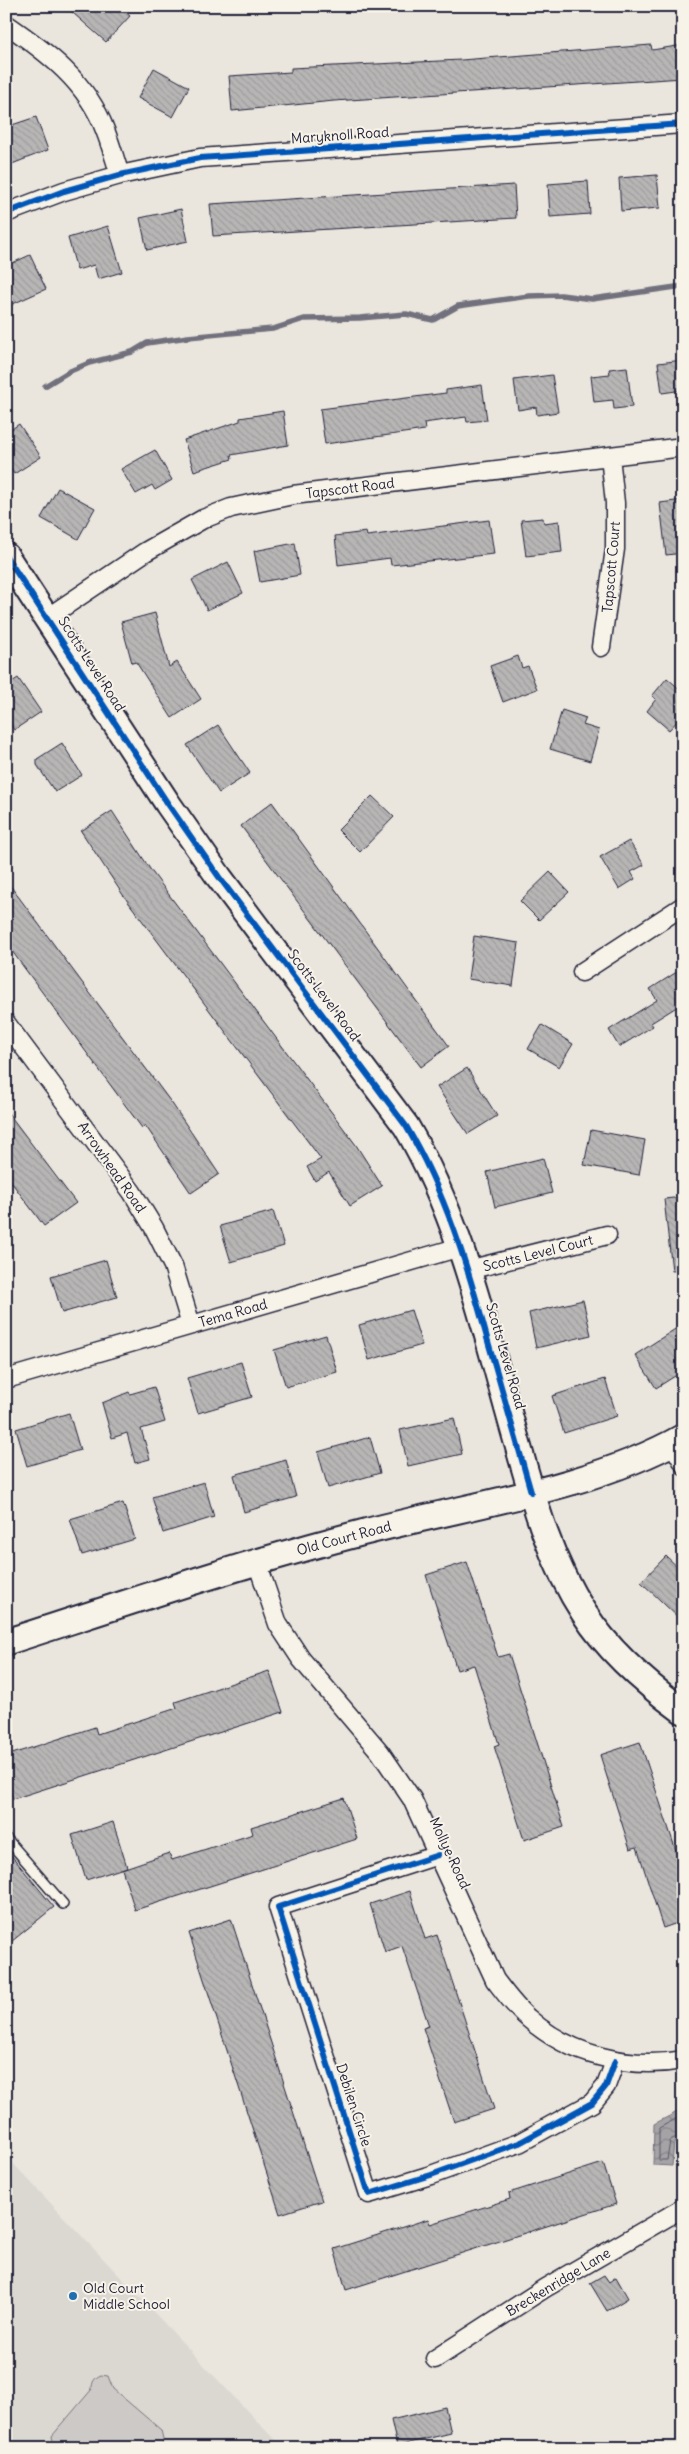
<svg xmlns="http://www.w3.org/2000/svg" width="689" height="2454" font-family="Delius,sans-serif">
  <defs>
    <pattern id="water-waves" width="16" height="10" patternUnits="userSpaceOnUse" patternTransform="scale(1.25)"><rect width="16" height="10" fill="#a6a3a6"/><path d="M0 5q4-4 8 0t8 0" fill="none" stroke="#878488"/></pattern>
    <pattern id="building-back-hatch" width="6" height="6" patternUnits="userSpaceOnUse" patternTransform="scale(1.25)"><rect width="6" height="6" fill="#b8b6b5"/><path d="M-1 5l2 2M0 0l6 6M5-1l2 2" fill="none" stroke="#9e9c9d"/></pattern>
  </defs>
  <rect width="100%" height="100%" fill="#eae6de"/>
  <filter id="ink" filterUnits="userSpaceOnUse"><feTurbulence type="fractalNoise" baseFrequency=".02" numOctaves="2"/><feDisplacementMap in="SourceGraphic" scale="10" xChannelSelector="R" yChannelSelector="G"/><feConvolveMatrix kernelMatrix="1 2 1 2 8 2 1 2 1" color-interpolation-filters="sRGB"/></filter>
  <g filter="url(#ink)">
    <path fill="#dbd8d2" d="M6 2156 272 2437 283 2448H6Z"/>
    <path fill="#cdc9c6" stroke="#787680" d="M101 2375 108 2376 113 2389 161 2430 163 2439 161 2448H54L52 2436 92 2389C92 2382 94 2378 101 2375Z"/>
    <path fill="url(#water-waves)" stroke="#716f7b" d="M683 2109V2139L674 2143 672 2166 653 2165 654 2124Z"/>
    <g fill="none" stroke-linecap="round" stroke-linejoin="round">
      <path stroke="#575666" stroke-width="1" d="M683 2115 659 2128V2160H667L670 2141 683 2135"/>
      <path stroke="#716f7b" stroke-width="5.5" d="M45 386 68 372 89 363 132 352 147 343 188 337 273 329 304 319 360 318 406 314 433 320 458 306 529 296 561 295 592 299 683 286"/>
    </g>
    <path fill="url(#building-back-hatch)" stroke="#22223b" d="M65 6H119L130 16 106 42Z
      M651 45 652 50 683 45V78L334 101 232 111 229 76 291 72V68L461 60Z
      M154 68 189 87 173 117 138 98Z
      M36 117 48 150 12 164 6 150V127Z
      M657 175 660 208 621 211 619 178Z
      M588 181 590 214 550 217 548 184Z
      M514 185 516 218 213 236 210 204Z
      M181 209 188 241 147 250 140 218Z
      M108 226 122 272 98 279 94 265 77 270 68 238Z
      M30 255 46 289 6 307V266Z
      M683 360V390L662 393 658 363Z
      M627 367 632 407 614 409 613 400 594 402 591 376 610 374 609 369Z
      M552 375 558 412 537 415 536 407 518 410 514 380Z
      M482 385 487 420 467 422 466 417 424 423 425 430 325 444 320 409 446 393V390Z
      M283 411 288 445 231 455 232 459 194 471 184 440 240 421V418Z
      M19 424 41 457 14 474 6 463V433Z
      M155 450 172 480 155 490 152 485 136 494 121 469Z
      M58 488 95 508 78 539 41 518Z
      M683 500V553L666 555 660 503Z
      M543 518 544 523 559 521 562 552 526 556 521 520Z
      M489 520 494 554 391 565 390 558 338 565 335 536 366 532 367 536Z
      M295 543 300 575 260 582 254 551Z
      M228 562 243 593 207 610 192 580Z
      M155 613 169 667 177 662 201 699 172 718 136 662 132 663 121 622Z
      M518 656 522 668 528 666 537 689 503 702 490 666Z
      M18 678 41 712 14 730 6 718V686Z
      M667 678 683 692V715L669 730 647 711 656 699 652 696Z
      M562 710 586 718 583 725 599 730 590 761 550 749Z
      M218 725 250 773 219 793 187 745Z
      M62 743 82 775 55 792 37 765V759Z
      M372 796 394 817 360 852 338 830Z
      M272 802 449 1046 421 1067 241 826Z
      M112 811 152 872 356 1145 382 1186 350 1206 329 1172 315 1181 307 1167 321 1159 123 895 81 831Z
      M629 841 644 865 631 872 635 879 619 889 600 857Z
      M550 872 569 892 539 920 520 901Z
      M6 880 173 1105 219 1174 191 1193 145 1125 142 1128 6 943Z
      M474 936 519 943 513 986 468 979Z
      M683 968V1003L651 1023 653 1026 619 1047 609 1030 657 1000 650 989Z
      M542 1025 573 1044 559 1067 528 1049Z
      M467 1068 497 1116 468 1134 437 1087Z
      M6 1110 76 1203 44 1226 6 1175Z
      M591 1130 645 1140 639 1175 584 1165Z
      M543 1158 552 1193 495 1207 487 1172Z
      M683 1197V1270L672 1271 664 1199Z
      M273 1211 284 1246 231 1262 220 1226Z
      M106 1260 117 1297 62 1313 51 1276Z
      M583 1300 591 1335 536 1348 529 1313Z
      M411 1310 422 1345 369 1360 359 1325Z
      M683 1324V1371L656 1388 635 1355Z
      M326 1335 337 1372 286 1387 274 1350Z
      M241 1362 252 1397 198 1413 187 1378Z
      M605 1379 617 1416 564 1433 552 1396Z
      M154 1387 165 1422 141 1429 150 1459 135 1463 127 1433 112 1438 102 1403 129 1392 130 1394Z
      M69 1413 80 1450 27 1466 16 1429Z
      M454 1418 462 1454 408 1466 400 1430Z
      M370 1437 380 1473 328 1488 318 1452Z
      M286 1460 296 1497 244 1512 234 1475Z
      M204 1482 214 1517 163 1533 152 1497Z
      M123 1503 135 1539 82 1555 70 1519Z
      M666 1556 683 1572V1622L641 1582Z
      M467 1562 498 1657 509 1654 564 1827 524 1840 494 1746 499 1744 474 1665 457 1670 426 1575Z
      M269 1671 283 1712 13 1799 6 1778V1756L95 1727 97 1734 177 1708 175 1702Z
      M640 1742 683 1872V1921L663 1928 637 1847 630 1849 600 1755Z
      M344 1798 357 1839 135 1910 122 1869 169 1853 172 1860 253 1834 251 1827Z
      M113 1822 127 1867 86 1880 72 1835Z
      M6 1849 54 1907 6 1946Z
      M410 1891 425 1939 437 1935 494 2109 454 2122 423 2028 429 2026 402 1946 385 1952 370 1904Z
      M231 1919 322 2201 280 2214 189 1933Z
      M603 2163 616 2204 346 2290 334 2249 428 2219 430 2224 510 2199 509 2193Z
      M604 2275 609 2282 616 2277 628 2298 607 2311 590 2283Z
      M445 2407 451 2433 397 2446 391 2420Z"/>
    <g fill="none" stroke-linecap="round" stroke-linejoin="round">
      <g stroke="#22223b" stroke-width="12">
        <path id="lane" d="M668 1445 683 1471
          M6 1838 63 1904"/>
      </g>
      <g stroke="#22223b" stroke-width="21">
        <path id="street" d="M6 24C47 52 87 82 105 130 111 145 115 160 120 175
          M6 213 64 191 120 175 200 158 683 124
          M47 618 145 552 203 519 231 508 293 495 683 447
          M601 647 615 549V503L610 456
          M582 972 683 906
          M6 1023 132 1192 154 1228 173 1266 191 1325
          M468 1270 607 1235
          M6 1379 460 1247
          M257 1562 278 1624 301 1659 380 1752 412 1799 495 1980C505 1993 515 2007 528 2018 569 2055 629 2070 683 2060
          M438 1855 278 1907 369 2194 431 2175 519 2143 592 2103 606 2086 615 2061
          M435 2359 545 2288 683 2208"/>
      </g>
      <g stroke="#22223b" stroke-width="29">
        <path id="secondary" d="M6 556 168 804 219 877 406 1126C463 1223 486 1335 517 1442 534 1502 550 1561 584 1613 609 1652 646 1684 683 1711
          M6 1642C124 1604 241 1564 361 1533 463 1506 591 1489 683 1437"/>
      </g>
      <use href="#lane" stroke="#f7f3e8" stroke-width="9"/>
      <use href="#street" stroke="#f7f3e8" stroke-width="18"/>
      <use href="#secondary" stroke="#f7f3e8" stroke-width="25"/>
      <g stroke="#f7f3e8" stroke-width="9">
        <path id="cycleway" d="M6 213 64 191 120 175 200 158 683 124
          M6 556 168 804 219 877 406 1126C445 1192 467 1264 487 1338 502 1389 516 1440 531 1492
          M438 1855 278 1907 369 2194 431 2175 519 2143 592 2103 606 2086 615 2061"/>
      </g>
      <use href="#cycleway" stroke="#0057b8" stroke-width="6"/>
    </g>
  </g>
  <circle fill="#1f6fb2" stroke="#f7f3e8" stroke-width="2" cx="73" cy="2296" r="5"/>
  <g text-anchor="middle" dominant-baseline="central" stroke-width="4" stroke-linejoin="round" paint-order="stroke">
    <g font-size="14" fill="#22223b" stroke="#f7f3e8">
      <text transform="translate(340 135) rotate(-4)">Maryknoll Road</text>
      <text transform="translate(350 488) rotate(-7)">Tapscott Road</text>
      <text transform="translate(611 567) rotate(-85)">Tapscott Court</text>
      <text transform="translate(92 664) rotate(57)">Scotts Level Road</text>
      <text transform="translate(324 995) rotate(53)">Scotts Level Road</text>
      <text transform="translate(112 1167) rotate(55)">Arrowhead Road</text>
      <text transform="translate(538 1253) rotate(-14)">Scotts Level Court</text>
      <text transform="translate(233 1313) rotate(-16)">Tema Road</text>
      <text transform="translate(506 1356) rotate(74)">Scotts Level Road</text>
      <text transform="translate(344 1538) rotate(-15)">Old Court Road</text>
      <text transform="translate(450 1853) rotate(65)">Mollye Road</text>
      <text transform="translate(354 2105) rotate(72)">Debilen Circle</text>
      <text transform="translate(558 2282) rotate(-31)">Breckenridge Lane</text>
    </g>
    <g font-size="14" fill="#22223b" stroke="#f7f3e8" text-anchor="start">
      <text x="83" y="2288">Old Court<tspan x="83" dy="16">Middle School</tspan></text>
    </g>
  </g>
  <rect width="689" height="2454" fill="none" stroke="#f7f3e8" stroke-width="25"/>
  <rect x="12" y="12" width="664" height="2429" fill="none" stroke="#22223b" stroke-width="2" filter="url(#ink)"/>
</svg>
